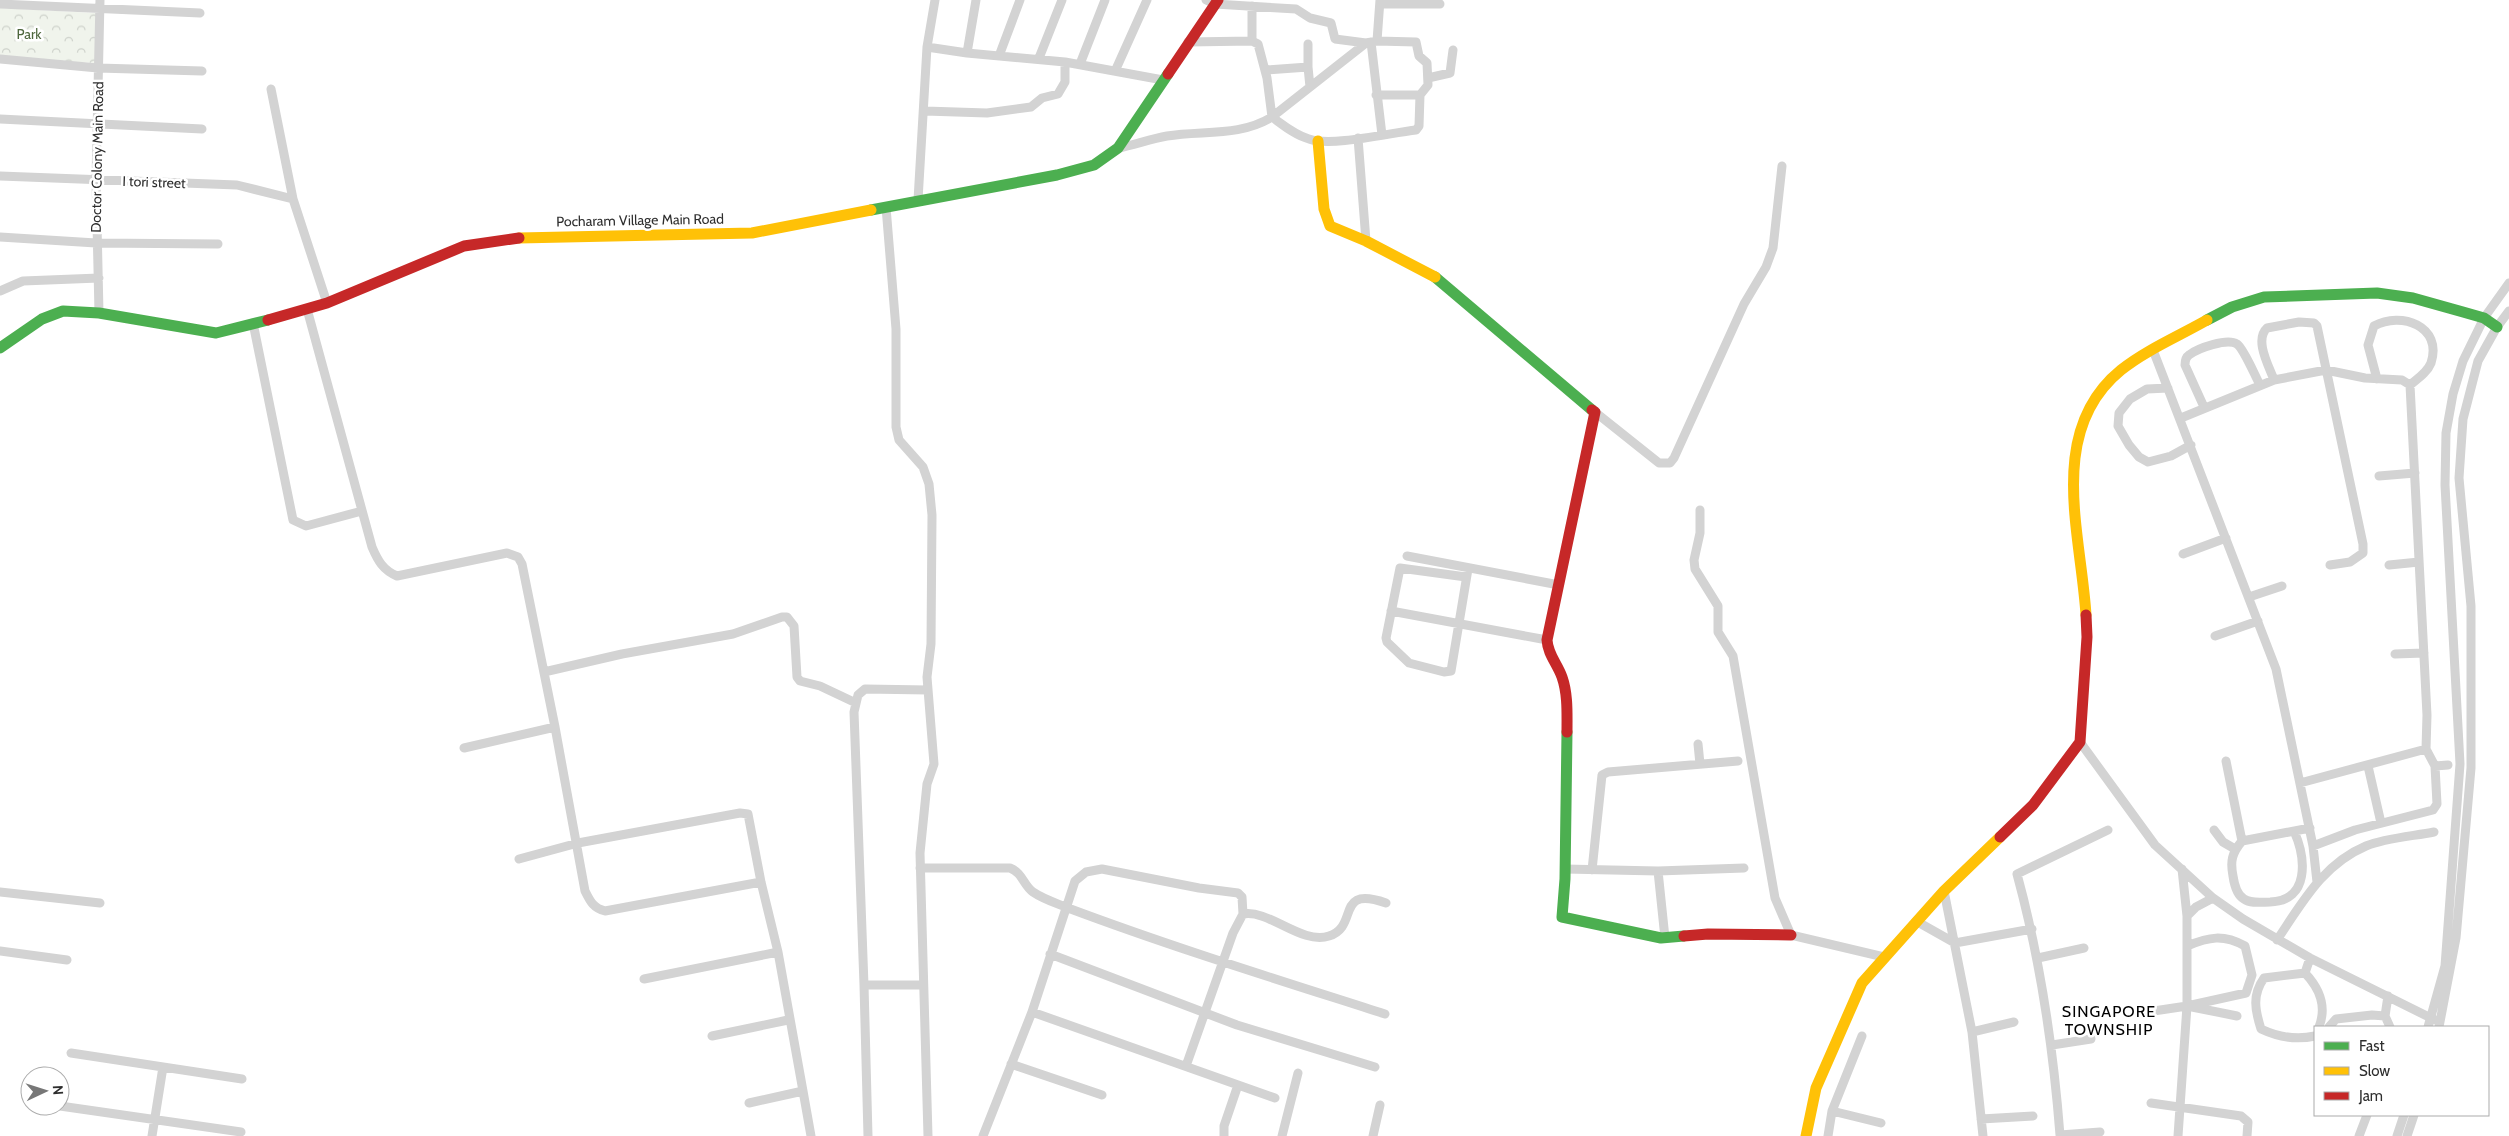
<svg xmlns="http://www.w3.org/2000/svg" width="2509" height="1136" font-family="Cabin,sans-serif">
  <defs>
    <pattern id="forest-crowns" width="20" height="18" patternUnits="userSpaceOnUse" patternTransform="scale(1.25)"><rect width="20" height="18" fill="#f0f4ec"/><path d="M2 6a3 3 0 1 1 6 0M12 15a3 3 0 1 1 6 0" fill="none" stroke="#ced2cb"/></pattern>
  </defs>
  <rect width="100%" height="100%" fill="#fff"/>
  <path fill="url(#forest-crowns)" d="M0 8 96 13 95 63 0 58Z"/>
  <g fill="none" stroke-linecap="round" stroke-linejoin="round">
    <path stroke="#d3d3d3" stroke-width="9" d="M1206 0 1215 4 1296 9 1310 18 1331 23 1335 39 1366 43
      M0 4 200 13
      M1380 4H1440
      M1252 6V41
      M1377 41 1380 0
      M1371 42 1382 135
      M1308 44V67
      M927 47 967 53 1065 62 1163 80
      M967 53 976 0
      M999 56 1020 0
      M1039 58 1062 0
      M0 59 98 68 202 71
      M1080 64 1105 0
      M1116 69 1147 0
      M1265 70 1308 67 1310 87
      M1428 78 1450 73 1453 50
      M271 89 293 199 327 303
      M1376 95H1420
      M925 111 987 113 1031 107 1042 98 1058 94 1065 82V62
      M0 119 202 129
      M1358 138 1366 241
      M1118 148C1134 145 1150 139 1167 136 1203 130 1239 137 1272 117L1366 43 1377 41 1416 42 1419 56 1427 63 1428 85 1420 95 1419 126 1416 130C1389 133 1332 147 1309 139 1295 135 1283 125 1272 117L1267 78 1258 44 1252 41 1188 42
      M0 176 237 185 293 199
      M918 200 927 47 935 0
      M886 207 896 329V427L899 440 923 467 929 484 932 515 931 644 927 677 934 764 927 784 920 853 928 1136
      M0 237 96 243 218 244
      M0 291 23 281 99 278
      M307 309 372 547C378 561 383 570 397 576L507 553 518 557 522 564 555 727 585 891C590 901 593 908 605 911L761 882
      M99 313 96 180 100 0
      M253 323 293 520 306 526 362 511
      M2153 350 2276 669 2313 846 2317 882
      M2377 379 2368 345 2374 326C2401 311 2443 326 2431 363 2427 373 2417 379 2410 385
      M2274 380C2269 366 2254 340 2267 328L2299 322 2314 323 2317 326 2363 544V553L2350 562 2330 565
      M2168 388 2147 389 2130 399 2119 413 2118 426 2129 445 2139 457 2148 462 2171 456 2191 445
      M2204 407 2185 365C2185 361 2186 357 2189 355 2198 348 2227 338 2237 344 2244 349 2255 376 2260 385
      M1595 412 1659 463H1670L1674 458 1744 304 1766 267 1773 248 1782 166
      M2181 418 2274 380 2326 370 2365 378 2402 380 2410 385 2427 715 2426 749 2435 766 2448 765
      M2379 476 2415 473
      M1700 510V533L1694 560 1695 569 1718 606V632L1733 656 1775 898 1791 935 1884 957
      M2183 554 2226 538
      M1407 556 1559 585
      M2389 565 2419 562
      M1466 577 1400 568 1386 638 1387 642 1409 663 1444 672 1451 671 1468 569
      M2249 597 2282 586
      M1391 611 1547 640
      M2215 636 2258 621
      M2395 654 2424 653
      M544 672 622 654 733 634 782 617H787L794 626 797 677 800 681 820 686 856 703
      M2080 742 2155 845 2213 898 2243 919 2310 958 2435 1020
      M1698 744 1700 764
      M464 748 555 727
      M2226 761 2242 841
      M2368 766 2381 823
      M2300 783 2426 749
      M2214 830 2223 842 2235 849
      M2294 831C2306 858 2310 901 2270 902 2262 902 2251 904 2244 899 2237 895 2234 883 2233 876 2230 861 2232 853 2242 841L2310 828
      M2313 846 2355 830 2433 810 2437 804 2435 766
      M519 859 578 843 740 813 748 814 761 882 778 952 803 1091 749 1103
      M920 868H1010C1023 873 1023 885 1033 892 1043 899 1056 903 1068 908 1172 947 1279 980 1385 1014
      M1565 869 1658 871 1744 868
      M2182 869 2187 916
      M1592 870 1602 775 1608 772 1738 761
      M1658 871 1665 938
      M1944 891 1972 1032 1983 1136
      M0 892 100 903
      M1916 921 1955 943 2032 929
      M2277 940C2302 903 2323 864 2366 846 2385 838 2414 836 2434 832
      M2187 946C2209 937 2223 934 2245 946L2252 975 2246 993 2187 1006
      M0 951 67 960
      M1050 954 1237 1025 1375 1067
      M2038 958 2084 948
      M2310 958 2305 973C2320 989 2327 1006 2319 1027
      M2305 973 2264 978C2252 995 2255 1010 2261 1029 2278 1037 2297 1040 2315 1036
      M644 979 778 952
      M864 985H923
      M2388 996 2385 1016 2390 1027
      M1032 1012 1275 1098
      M2147 1012 2187 1006 2237 1016
      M2329 1027 2336 1019 2372 1015 2385 1016
      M2428 1027 2445 966 2460 764 2445 485 2446 433 2453 394 2463 361 2484 318 2509 283
      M2439 1027 2456 938 2471 768V606L2459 478 2463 419 2478 361 2497 327 2509 311
      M1972 1032 2014 1022
      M712 1036 788 1020
      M2052 1045 2091 1039
      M71 1053 242 1079
      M1011 1064 1102 1095
      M1186 1066 1233 933 1243 914C1269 909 1301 945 1329 936 1360 926 1334 885 1386 903
      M803 1091 811 1136
      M2151 1103 2241 1116 2248 1122 2247 1136
      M60 1106 241 1132
      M1832 1111 1881 1123
      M1981 1119 2033 1116
      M2100 1132 2060 1135C2053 1045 2041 962 2017 874L2108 830
      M152 1136 163 1067
      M868 1136 864 985 854 712 858 695 865 689 928 690
      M983 1136 1032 1012 1075 881 1086 872 1102 869 1199 888 1238 893 1242 897 1243 914
      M1224 1136V1126L1238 1085
      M1282 1136 1298 1073
      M1373 1136 1380 1105
      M1828 1136 1832 1111 1862 1036
      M2178 1136 2187 1006V916L2196 907 2213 898
      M2359 1136 2367 1115
      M2397 1136 2404 1115
      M2407 1136 2414 1115"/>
    <path stroke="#4caf50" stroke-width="11" d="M871 210 1057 175 1094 165 1118 148 1168 74
      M1435 277 1592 410
      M2207 320 2232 307 2264 297 2377 293 2413 298 2463 312 2484 318 2497 327
      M0 348 42 319 63 311 99 313 216 333 268 320
      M1567 732 1565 879 1562 917 1661 938 1684 936"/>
    <path stroke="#ffc107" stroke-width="11" d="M1318 141 1324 209 1330 226 1366 241 1435 277
      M519 238 752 233 871 210
      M2086 615C2081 533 2046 431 2121 370 2146 350 2179 336 2207 320
      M1806 1136 1816 1088 1862 983 1944 891 2000 837"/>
    <path stroke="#c62828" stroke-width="11" d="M1168 74 1218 0
      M268 320 327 303 464 246 519 238
      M1567 732C1567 714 1568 694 1562 677 1557 663 1548 655 1547 640L1595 412 1592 410
      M2000 837 2033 805 2080 742 2087 637 2086 615
      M1684 936 1708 934 1791 935"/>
  </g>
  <g text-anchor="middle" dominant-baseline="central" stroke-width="5" stroke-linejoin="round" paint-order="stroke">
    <g font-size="14" fill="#4e673d" stroke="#fff">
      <text x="29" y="34">Park</text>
    </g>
    <g font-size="14" fill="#2e2e2e" stroke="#fff">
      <text transform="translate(97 157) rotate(-89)">Doctor Colony Main Road</text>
      <text transform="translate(154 182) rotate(2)">I tori street</text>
      <text transform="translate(640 220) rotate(-1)">Pocharam Village Main Road</text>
    </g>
    <g font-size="16" letter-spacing="1" fill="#000" stroke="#fff">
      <text x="2109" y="1011">SINGAPORE<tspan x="2109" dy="18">TOWNSHIP</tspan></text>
    </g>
  </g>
  <rect x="2314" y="1026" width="175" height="90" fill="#ffffff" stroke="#ababab"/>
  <rect x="2324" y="1042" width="25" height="8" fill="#4caf50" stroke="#ababab"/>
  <text x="2359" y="1051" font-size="15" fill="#2e2e2e">Fast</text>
  <rect x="2324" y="1067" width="25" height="8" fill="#ffc107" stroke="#ababab"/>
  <text x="2359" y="1076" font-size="15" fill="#2e2e2e">Slow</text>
  <rect x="2324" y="1092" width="25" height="8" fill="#c62828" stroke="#ababab"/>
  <text x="2359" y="1101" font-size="15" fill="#2e2e2e">Jam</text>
  <g transform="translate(45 1091) rotate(86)"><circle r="24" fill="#ffffff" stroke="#ababab"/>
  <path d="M0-4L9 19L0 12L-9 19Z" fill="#777777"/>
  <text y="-8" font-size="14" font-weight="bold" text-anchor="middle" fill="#2e2e2e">N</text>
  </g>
</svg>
